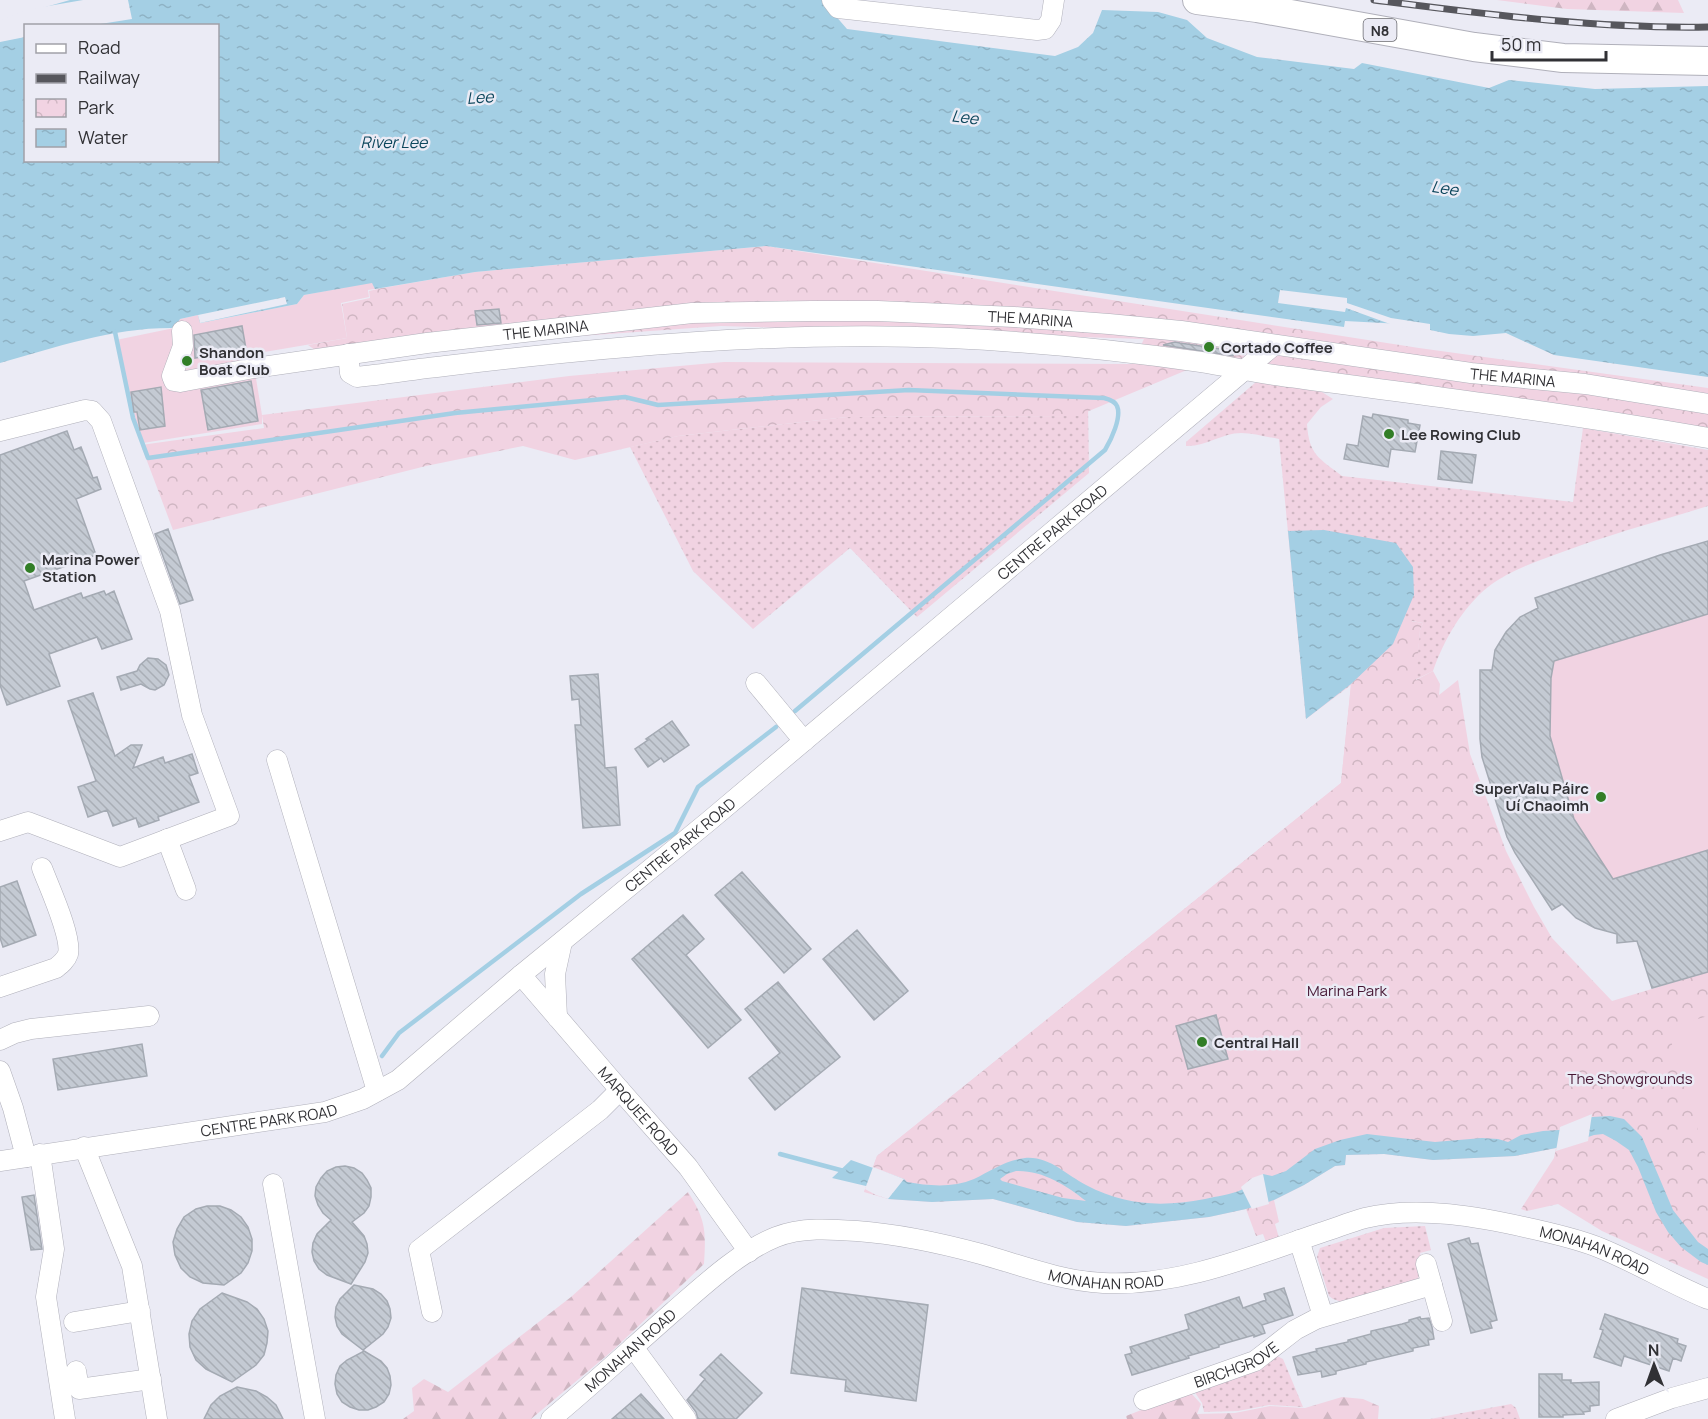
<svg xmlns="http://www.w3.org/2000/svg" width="1708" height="1419" font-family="Manrope,sans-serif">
  <defs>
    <pattern id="grass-dots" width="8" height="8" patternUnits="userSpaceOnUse" patternTransform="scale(1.5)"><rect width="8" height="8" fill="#f1d3e2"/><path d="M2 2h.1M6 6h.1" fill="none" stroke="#cfb6c2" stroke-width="1.8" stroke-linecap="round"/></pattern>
    <pattern id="forest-firs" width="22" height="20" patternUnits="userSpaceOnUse" patternTransform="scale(1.5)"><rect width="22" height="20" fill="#f1d3e2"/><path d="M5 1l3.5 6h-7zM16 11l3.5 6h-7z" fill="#cfb6c2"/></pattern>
    <pattern id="park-crowns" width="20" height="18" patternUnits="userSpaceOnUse" patternTransform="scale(1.5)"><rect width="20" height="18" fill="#f1d3e2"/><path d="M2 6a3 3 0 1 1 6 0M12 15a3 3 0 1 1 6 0" fill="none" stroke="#cfb6c2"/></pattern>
    <pattern id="water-ripples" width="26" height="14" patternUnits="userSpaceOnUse" patternTransform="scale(1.5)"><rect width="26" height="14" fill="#a4cfe4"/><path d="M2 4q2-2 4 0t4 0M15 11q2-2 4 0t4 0" fill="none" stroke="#8eb2c4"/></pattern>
    <pattern id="building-back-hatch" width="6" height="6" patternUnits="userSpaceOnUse" patternTransform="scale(1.5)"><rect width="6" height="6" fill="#c4cad3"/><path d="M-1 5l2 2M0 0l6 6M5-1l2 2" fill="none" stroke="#a9aeb6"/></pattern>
  </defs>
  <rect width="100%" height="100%" fill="#ebebf5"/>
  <path fill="url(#grass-dots)" d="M1256 382 1314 387 1333 399 1321 407 1307 424C1309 455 1319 458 1342 476L1573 502 1583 428 1708 450V506C1656 522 1604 536 1554 555 1532 563 1507 572 1488 587 1462 608 1444 640 1433 671L1415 680 1420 630 1423 623 1412 621 1407 697 1300 870 864 1192 877 1156 1341 783 1351 685 1306 719 1279 439C1266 437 1253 433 1241 433 1222 433 1205 447 1186 446V442Z
    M1088 405 1089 473 917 617 850 548 753 629 693 571 630 447 678 436 847 417 1077 416Z
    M1425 1226 1431 1250 1420 1253C1423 1263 1423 1272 1416 1281L1340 1305 1339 1301 1333 1299 1329 1296 1317 1257 1320 1248 1384 1228Z
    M1277 1356 1283 1359 1303 1407 1269 1405 1238 1411 1204 1412 1202 1403 1194 1391Z
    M1511 1404 1516 1408 1520 1419H1430Z"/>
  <path fill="url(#forest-firs)" d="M1497 0H1678L1684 13 1567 9Z
    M688 1192C706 1220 706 1231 704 1264L611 1352 531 1419H403L414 1411 412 1388 424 1379 448 1392 571 1297Z
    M1191 1393 1201 1404 1197 1414 1235 1413 1270 1406 1305 1408 1342 1397 1363 1399 1379 1406 1378 1419H1127L1126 1416 1154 1405Z"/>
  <path fill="url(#park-crowns)" d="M766 246 1419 348 1708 388V431L1194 367 1077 416 847 417 678 436 575 460 523 446 426 466 173 530 141 445 264 428 262 415 569 376 724 362 1132 364 1144 339 721 326 566 337 329 360 308 345 347 338 342 304 370 298 369 291 382 288 475 272Z
    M1403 620 1423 623 1420 630 1416 680 1433 671 1440 684 1439 695 1458 680 1470 754 1506 851 1534 907 1552 938 1612 1001 1708 972V1279L1602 1231 1558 1204 1527 1211 1521 1209 1554 1158 1556 1148 1515 1156 1433 1160 1384 1154 1346 1155 1345 1165 1335 1166 1304 1185 1274 1200 1279 1222 1275 1224 1279 1238 1266 1242 1263 1234 1256 1236 1246 1209 1209 1217 1126 1226 1077 1222 993 1199 932 1202 888 1199 864 1192 877 1156 1341 783 1351 684 1392 644Z"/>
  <path fill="#f1d3e2" d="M373 282 375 289 368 290 369 297 341 303 347 338 252 354 262 415V424L143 443 135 418 116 340 174 328 180 319 198 315 201 323 297 304 304 295Z
    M1708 541V972L1652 988 1639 941 1617 943V934L1595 928 1576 918 1562 904 1552 910 1515 853 1507 838 1480 739V670H1492C1497 643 1501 637 1520 617Z
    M1708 1016V1163L1667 1028Z"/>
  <path fill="url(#water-ripples)" fill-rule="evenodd" d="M70 0H833L834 14 847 29 1055 56 1078 47 1093 33 1102 10 1158 12 1187 20 1207 38 1257 57 1354 69 1362 63 1489 88 1509 80 1595 89 1708 86V377L1554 355 1506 333 1473 336 1449 334 1402 324 1345 321 1344 327 766 246 475 272 375 289 372 283 304 295 297 304 200 323 198 315 180 319 175 328C114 327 57 347 0 363V23L21 14ZM26 26H218V160H26Z
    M1324 530 1396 543 1413 567 1414 595 1393 644 1351 684 1306 719 1288 531Z
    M1610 1116 1624 1119 1642 1137 1673 1210 1698 1242 1708 1249V1265L1701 1262 1681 1247 1668 1232 1656 1212 1638 1167 1629 1150 1616 1141 1603 1134 1594 1135 1556 1148 1515 1156 1433 1160 1384 1154 1346 1155 1345 1165 1335 1166 1304 1185 1274 1200 1246 1209 1209 1217 1126 1226 1077 1222 993 1199 932 1202 888 1199 866 1186 832 1178 851 1160 904 1179 907 1182C929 1186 953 1188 974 1179 990 1171 1006 1160 1025 1158 1050 1156 1066 1175 1086 1185 1126 1206 1162 1207 1205 1199 1217 1196 1230 1195 1241 1190 1249 1186 1256 1179 1263 1174L1272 1176 1286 1171 1315 1149 1340 1140 1367 1134 1435 1142 1482 1138 1498 1139 1508 1142 1521 1135 1543 1131 1559 1130 1592 1117ZM1016 1171C1042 1170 1066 1185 1086 1201L1063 1198 1002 1181 1000 1179 1007 1174Z"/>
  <path fill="#ebebf5" d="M83 0H128L132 19 94 25 26 26 25 37 0 42V20L25 10Z
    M1280 290 1347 298V303L1391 318 1430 324V333L1402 327H1389L1390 324 1346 308 1345 312 1278 303Z
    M285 297 287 304 200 323 198 315Z
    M1592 1114 1588 1141 1556 1151 1560 1127Z
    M873 1167 904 1179 888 1199 876 1195 865 1189Z
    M1263 1174 1269 1204 1252 1209 1241 1187 1252 1178Z"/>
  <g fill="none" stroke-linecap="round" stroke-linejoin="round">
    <path stroke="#a4cfe4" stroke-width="4.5" d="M115 332 133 418 148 458 455 413 625 397 658 405 909 390 1104 398C1108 399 1115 401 1117 406 1122 417 1111 440 1105 450L795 711
      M382 1056 399 1033 581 894 675 833 698 787 776 727
      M780 1154 844 1171"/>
  </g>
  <path fill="url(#building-back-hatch)" stroke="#a4aab3" stroke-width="1.5" d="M499 309 501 323 477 325 475 311Z
    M242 326 246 349 195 358 194 335Z
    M1175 342 1180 343 1234 351 1233 356 1163 345Z
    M251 381 258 421 208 430 201 390Z
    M161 387 165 426 140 430 137 412H134L131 392Z
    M1373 414 1408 420V423L1420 425 1415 452 1391 449 1388 467 1344 459 1347 444 1358 446 1363 416 1372 418Z
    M67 431 74 450 81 447 93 478 97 477 101 489 76 499 96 555 24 581 34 610 81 593 83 598 104 591 106 595 114 591 132 639 102 649 97 637 49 654 60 686 7 705 0 685V455Z
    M1441 451 1476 455 1472 483 1438 479Z
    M168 529 193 600 180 604 155 534Z
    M1708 541V614L1554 661 1551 678 1550 736 1574 819 1613 879 1708 850V972L1652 988 1637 941 1617 943V934L1595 928 1576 918 1562 904 1552 910 1515 853 1507 837 1482 757 1480 739V670H1492L1495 650 1506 632 1520 617 1538 608 1535 598 1660 555Z
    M148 658 158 659 166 665 169 675 164 685 155 690 150 689 141 684 121 690 117 677 137 671 140 665Z
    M598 674 605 768 616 767 620 825 583 828 575 725H581L579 699 572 700 570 676Z
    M93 693 115 756 131 745H142L133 768 163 757 165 763 192 754 198 773 189 776 199 802 158 817 159 820 139 827 136 818 113 826 107 810 88 817 78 787 96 781 68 701Z
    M672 721 689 745 664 762 661 758 648 767 635 749 648 740 646 739Z
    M742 872 811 949 784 973 715 895Z
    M17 881 36 935 3 947 0 938V887Z
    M683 915 704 939 686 955 741 1020 708 1048 632 959Z
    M857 930 908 991 874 1020 823 959Z
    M778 982 840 1057 775 1110 749 1078 780 1053 745 1009Z
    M1216 1015 1228 1059 1188 1069 1176 1026Z
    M142 1044 147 1076 58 1090 53 1059Z
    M345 1166 354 1168 362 1173 367 1180 371 1188V1197L369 1206 364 1213 352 1222 364 1236 367 1244 368 1253 365 1262 351 1284 327 1275 319 1269 314 1261 312 1252 313 1243 317 1234 331 1220 323 1213 318 1205 315 1196 316 1187 321 1178 327 1171 336 1167Z
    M34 1195 42 1249 31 1250 22 1197Z
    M207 1206H220L231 1210 241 1217 248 1227 252 1239V1251L248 1263 241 1273 224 1285 203 1283 190 1277 181 1268 175 1255 173 1242 177 1229 184 1217 196 1209Z
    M1469 1238 1471 1244 1478 1243 1497 1320 1490 1322 1492 1328 1471 1333 1448 1244Z
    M354 1285 373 1289 381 1294 387 1301 390 1309 391 1318 388 1327 383 1334 363 1350 342 1334 337 1326 335 1317 336 1307 340 1299Z
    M802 1288 928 1305 916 1401 845 1391 846 1380 791 1373Z
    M1284 1288 1293 1315 1262 1325 1265 1333 1254 1337V1335L1219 1345V1347L1188 1356 1189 1358 1132 1375 1125 1355 1132 1353 1130 1347 1189 1329 1185 1315 1239 1297 1243 1308 1266 1300 1264 1294Z
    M222 1293 247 1302 257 1309 264 1319 268 1331 267 1343 264 1355 256 1365 232 1382 206 1369 196 1360 190 1347 189 1334 192 1321 200 1309Z
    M1605 1314 1678 1339 1677 1343 1686 1346 1681 1361 1673 1358 1669 1371 1624 1356 1621 1366 1594 1357 1603 1330 1600 1329Z
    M1420 1317 1421 1319 1429 1318 1432 1327 1434 1339 1428 1340 1429 1345 1413 1348V1351L1366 1362V1364L1336 1371V1374L1322 1377 1321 1371 1298 1375 1293 1357 1317 1351 1316 1349 1348 1342V1340L1371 1334V1331L1402 1324 1409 1322V1320Z
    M364 1351 381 1361 387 1368 390 1376 391 1385 389 1394 384 1402 376 1407 368 1410H359L350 1407 342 1402 337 1394 335 1384 336 1375 340 1366 347 1360Z
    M721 1354 762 1393 736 1419H698L696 1412 687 1400 705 1379 700 1375Z
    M1539 1374H1562V1380H1571V1383L1599 1382V1405L1590 1406V1411L1583 1412 1584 1414 1563 1415V1417H1539Z
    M237 1387 256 1391 267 1397 276 1405 283 1419H204L211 1405 220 1396Z
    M641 1394 664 1419H612Z"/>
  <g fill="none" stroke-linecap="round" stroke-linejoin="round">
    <g stroke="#b0b0ba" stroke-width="21">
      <g id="minor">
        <path d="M832 0 838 8 1037 30 1045 29 1051 20 1054 0"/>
        <path id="s1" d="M182 331 183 346 172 376 174 381 180 382 254 368 427 343 692 313 812 311H878L1014 317 1109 324 1181 331 1471 373 1585 384 1708 404"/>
        <path d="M348 354 350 373 357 377C386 374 416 369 445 366 612 346 781 331 950 338 1034 342 1118 350 1201 362 1228 366 1255 373 1282 376 1424 395 1566 413 1708 438"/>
        <path d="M0 431 85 410 92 411 101 421 170 611 192 715 229 816 120 857 28 822 0 831"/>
        <path d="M756 683 804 741"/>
        <path d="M277 760 377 1091"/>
        <path d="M167 839 186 890"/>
        <path id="s2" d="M521 975 620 1090 688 1167 749 1252"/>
        <path d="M0 987 56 968C61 964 66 960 68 954 72 936 49 887 42 868"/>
        <path d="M557 1017 555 974 562 942"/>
        <path d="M0 1040 15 1033 31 1029 149 1016"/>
        <path d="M0 1071 13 1108 26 1157"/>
        <path d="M84 1147 132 1266 157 1419"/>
        <path d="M40 1154 54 1249 46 1297 65 1419"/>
        <path id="s3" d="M0 1161 325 1112 363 1099 398 1080 521 975 709 821 1274 345"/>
        <path d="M273 1184 315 1419"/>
        <path d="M1299 1240 1323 1316"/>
        <path d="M1426 1264 1442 1321"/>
        <path d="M432 1312 419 1250 600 1110 620 1090"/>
        <path d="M74 1322 140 1311"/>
        <path d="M633 1347 686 1419"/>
        <path d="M76 1371 79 1389 151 1379"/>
        <path id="s4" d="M1144 1400 1255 1361 1295 1330 1316 1319 1432 1285"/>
        <path id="s5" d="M551 1419C593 1384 633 1347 674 1311 704 1285 739 1252 776 1237 801 1227 831 1229 857 1231 899 1234 940 1243 981 1254 1020 1265 1061 1281 1103 1283 1179 1287 1252 1256 1323 1232 1336 1228 1350 1222 1365 1218 1418 1205 1481 1217 1533 1229 1555 1234 1578 1239 1600 1248 1637 1263 1671 1284 1708 1299"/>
        <path d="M1616 1419 1672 1398 1708 1388"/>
      </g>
    </g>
    <g stroke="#b0b0ba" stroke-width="30">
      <path id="highway" d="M1197 0 1257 8 1474 47 1563 58 1708 61"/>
    </g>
    <use href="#minor" stroke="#fff" stroke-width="20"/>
    <use href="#highway" stroke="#fff" stroke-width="28"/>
    <g stroke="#57575d" stroke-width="7">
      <path id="rail" d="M1374 0C1485 14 1596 29 1708 27"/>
    </g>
    <use href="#rail" stroke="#ebebf5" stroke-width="4.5" stroke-dasharray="14" stroke-linecap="butt"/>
  </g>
  <g fill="#327e27" stroke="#ebebf5" stroke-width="2">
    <circle cx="1209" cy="347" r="6"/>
    <circle cx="187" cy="361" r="6"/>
    <circle cx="1389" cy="434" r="6"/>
    <circle cx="30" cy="568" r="6"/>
    <circle cx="1601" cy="797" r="6"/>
    <circle cx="1202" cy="1042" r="6"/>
  </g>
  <g text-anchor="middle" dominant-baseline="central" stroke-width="5" stroke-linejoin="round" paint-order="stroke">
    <rect fill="#ebebf5" stroke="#69696f" stroke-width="1.5" x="1363.5" y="19" width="33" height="22" rx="4.5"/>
    <g font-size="14" font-weight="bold" fill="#313135">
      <text x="1380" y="30">N8</text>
    </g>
    <g font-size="15" fill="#313135" stroke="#ebebf5">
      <text stroke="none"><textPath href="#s1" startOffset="914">THE MARINA</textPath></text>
      <text stroke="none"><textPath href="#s1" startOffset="428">THE MARINA</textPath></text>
      <text stroke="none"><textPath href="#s1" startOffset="1400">THE MARINA</textPath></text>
      <text stroke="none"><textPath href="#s3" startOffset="1262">CENTRE PARK ROAD</textPath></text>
      <text stroke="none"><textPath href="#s3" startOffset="776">CENTRE PARK ROAD</textPath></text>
      <text stroke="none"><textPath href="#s2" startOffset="180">MARQUEE ROAD</textPath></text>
      <text stroke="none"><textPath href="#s3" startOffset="272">CENTRE PARK ROAD</textPath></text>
      <text stroke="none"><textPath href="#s5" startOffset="1131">MONAHAN ROAD</textPath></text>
      <text stroke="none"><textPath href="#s5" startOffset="627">MONAHAN ROAD</textPath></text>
      <text stroke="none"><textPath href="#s5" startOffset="105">MONAHAN ROAD</textPath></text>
      <text stroke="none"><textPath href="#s4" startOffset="99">BIRCHGROVE</textPath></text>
    </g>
    <g font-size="15" font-weight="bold" fill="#313135" stroke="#ebebf5" text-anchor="start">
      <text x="1221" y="347">Cortado Coffee</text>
      <text x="199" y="352">Shandon<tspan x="199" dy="17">Boat Club</tspan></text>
      <text x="1401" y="434">Lee Rowing Club</text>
      <text x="42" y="559">Marina Power<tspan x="42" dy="17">Station</tspan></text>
      <text x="1589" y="788" text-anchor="end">SuperValu Páirc<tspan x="1589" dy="17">Uí Chaoimh</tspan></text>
      <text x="1214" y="1042">Central Hall</text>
    </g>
    <g font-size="15" fill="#461633" stroke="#ebebf5">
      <text x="1347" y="990">Marina Park</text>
      <text x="1630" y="1078">The Showgrounds</text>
    </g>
    <g font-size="16" font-style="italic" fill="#0c465c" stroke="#ebebf5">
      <text transform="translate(480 97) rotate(-4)">Lee</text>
      <text transform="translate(965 117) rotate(7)">Lee</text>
      <text x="394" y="142">River Lee</text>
      <text transform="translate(1445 188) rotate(9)">Lee</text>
    </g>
  </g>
  <rect x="24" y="24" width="195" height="138" fill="#ebebf5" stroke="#a1a1a8" stroke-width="1.5"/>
  <rect x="36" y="44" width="30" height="9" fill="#ffffff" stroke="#a1a1a8" stroke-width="1.5"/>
  <text x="78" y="54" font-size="18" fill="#313135">Road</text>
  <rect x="36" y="74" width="30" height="9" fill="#57575d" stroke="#a1a1a8" stroke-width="1.5"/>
  <text x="78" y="84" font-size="18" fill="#313135">Railway</text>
  <rect x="36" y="99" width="30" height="18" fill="url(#park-crowns)" stroke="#a1a1a8" stroke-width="1.5"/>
  <text x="78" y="114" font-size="18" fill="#313135">Park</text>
  <rect x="36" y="129" width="30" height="18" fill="url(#water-ripples)" stroke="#a1a1a8" stroke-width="1.5"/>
  <text x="78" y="144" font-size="18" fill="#313135">Water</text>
  <g transform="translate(1654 1365) rotate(359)" stroke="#ebebf5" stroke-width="4.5" paint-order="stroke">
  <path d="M0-4.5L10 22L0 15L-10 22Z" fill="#313135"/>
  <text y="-9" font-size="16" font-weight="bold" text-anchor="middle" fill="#313135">N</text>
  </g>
  <path d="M1492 51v9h114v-9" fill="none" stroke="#313135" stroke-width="3"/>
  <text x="1501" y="51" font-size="18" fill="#313135" stroke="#ebebf5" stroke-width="4.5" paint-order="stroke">50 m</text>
</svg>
